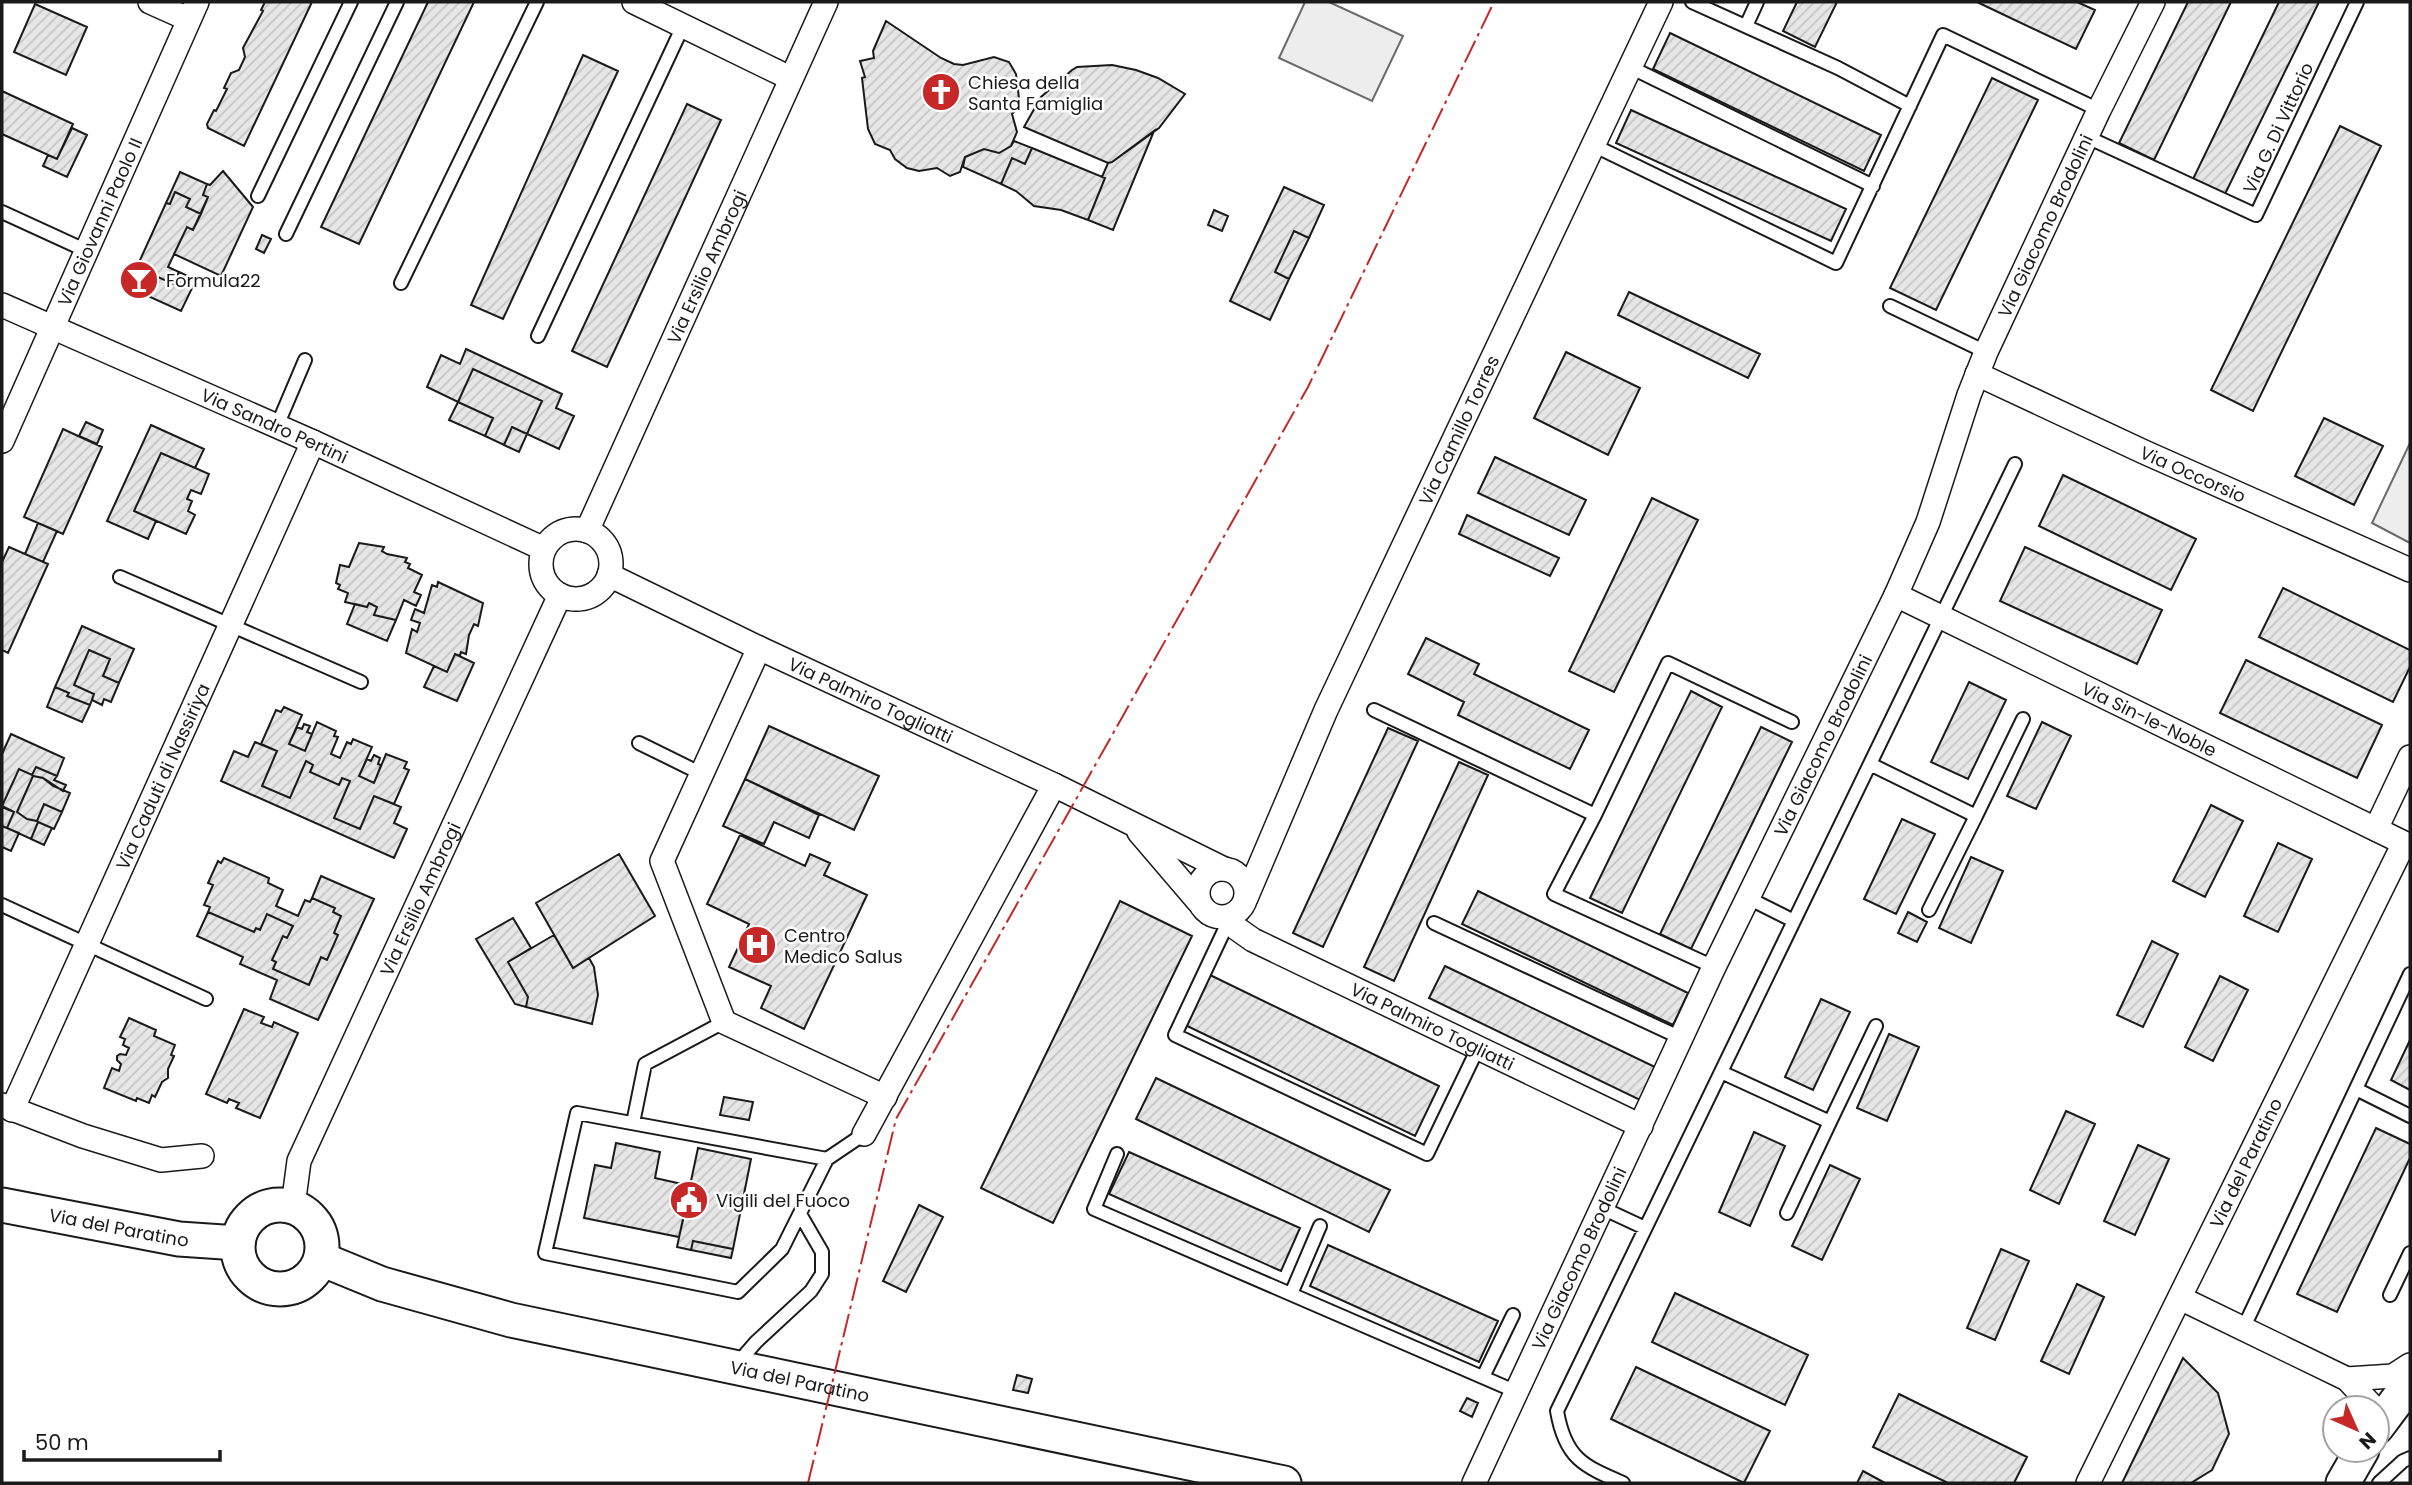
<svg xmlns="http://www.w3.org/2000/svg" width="2412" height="1485" font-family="Poppins,sans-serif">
  <defs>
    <pattern id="building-hatch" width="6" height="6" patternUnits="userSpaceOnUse" patternTransform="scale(1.75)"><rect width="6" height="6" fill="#e6e6e6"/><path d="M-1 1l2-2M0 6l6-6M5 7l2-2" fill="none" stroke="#c5c5c5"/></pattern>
  </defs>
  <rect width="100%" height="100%" fill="#fff"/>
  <path fill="#ededed" stroke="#6a6a6a" stroke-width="2" d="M1305 2H1329L1403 36 1372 101 1279 58Z
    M2410 443V543L2372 523Z"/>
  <path fill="url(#building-hatch)" stroke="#1a1a1a" stroke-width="2" d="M265 2H312L244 146 208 128 207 124 214 110 216 111 227 89 224 88 231 73 239 70 245 57 243 48 263 11 261 10Z
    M428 2H474L359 244 321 227Z
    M1797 2H1837L1815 47 1783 31Z
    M1977 2H2077L2095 10 2076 49Z
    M2188 2H2231L2154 160 2119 143Z
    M2279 2H2319L2225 194 2193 179Z
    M35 4 87 27 66 75 14 52Z
    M886 21 941 58 954 64 963 65 994 57 1009 62 1016 74 1020 106 1012 114 1017 132 1011 146 999 153 984 149 965 157 960 172 950 176 937 168 919 171 907 168 895 159 890 150 875 144 868 129 862 78 865 77 860 61 874 58 873 51Z
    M1670 33 1881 135 1864 171 1653 69Z
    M583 55 618 71 503 319 471 305Z
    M1112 65 1136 70 1158 78 1185 94 1159 128 1112 162 1108 163 1024 127 1041 97 1072 70 1077 67Z
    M1992 78 2038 100 1936 310 1890 288Z
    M2 91 73 124 57 159 2 134Z
    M687 104 721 120 607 367 572 351Z
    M1631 110 1846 209 1831 241 1616 143Z
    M2340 126 2381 146 2253 411 2211 390Z
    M72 128 87 135 67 177 43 166 48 155 57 159Z
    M1154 131 1113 230 1088 220 1105 178 1102 177 1108 163 1112 162Z
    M1014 141 1032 148 1025 164 1012 158 1001 184 963 167 965 157 984 149 999 153 1011 146Z
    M1032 148 1105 178 1088 220 1061 210 1034 206 1016 191 1001 184 1012 158 1025 164Z
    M223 171 253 207 221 276 174 254 187 227 193 230 208 197 203 195 207 184 210 185Z
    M180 172 207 184 203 195 208 197 201 214 186 207 190 199 175 192 170 204 166 203Z
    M1284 187 1324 205 1309 238 1294 231 1275 272 1289 279 1270 320 1230 301Z
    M175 192 190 199 186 207 201 214 193 230 187 227 168 267 179 272 174 284 151 274 145 288 130 282 166 203 170 204Z
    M1214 210 1228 216 1222 231 1208 225Z
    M1294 231 1309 238 1289 279 1275 272Z
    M262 235 271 239 264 253 256 249Z
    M179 272 196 280 181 311 128 287 130 282 145 288 151 274 174 284Z
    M1629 292 1760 354 1748 378 1618 315Z
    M466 349 562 394 556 408 574 416 559 449 527 434 542 401 473 369 458 402 427 387 441 355 460 364Z
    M1566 352 1640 388 1608 455 1534 418Z
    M473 369 542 401 527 434 512 427 504 445 485 436 493 418 458 402Z
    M458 402 493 418 485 436 449 420Z
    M2324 418 2383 446 2354 505 2295 476Z
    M86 422 103 430 97 444 79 436Z
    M151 425 204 449 195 468 161 453 134 511 156 521 148 539 107 521Z
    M512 427 527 434 519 452 504 445Z
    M63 429 102 447 63 534 24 517Z
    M161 453 209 474 201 494 191 490 187 499 192 501 188 511 195 515 186 534 134 511Z
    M1495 457 1586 500 1569 535 1478 493Z
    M2063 475 2196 539 2171 590 2039 526Z
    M1652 498 1698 520 1614 692 1569 671Z
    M1467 515 1559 558 1550 576 1459 534Z
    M38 523 57 531 43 562 25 554Z
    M359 543 384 547 382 551 387 554 407 558 405 562 410 564 408 568 422 575 414 592 421 595 416 606 404 600 396 620 374 615 377 607 369 603 367 607 345 602 348 593 338 589 340 585 336 583 340 565 349 567Z
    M9 547 48 564 8 653 2 650V562Z
    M2025 547 2162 610 2137 664 2000 601Z
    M438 582 483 603 478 626 474 624 469 635 466 654 461 652 460 656 455 654 447 672 406 653 412 629 417 632 420 623 411 620 415 609 424 613 432 585 437 587Z
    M2283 588 2410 650V667L2393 702 2259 637Z
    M369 603 377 607 374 615 396 620 387 641 347 624 355 604 367 607Z
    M82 626 134 649 119 683 103 676 110 659 89 650 74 685 94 694 90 705 67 696 69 693 55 687Z
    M1426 638 1479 664 1474 674 1589 730 1570 769 1458 715 1464 702 1408 674Z
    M89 650 110 659 103 676 119 683 111 702 104 699 102 705 92 700 94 694 74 685Z
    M455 654 474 663 457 701 424 687 434 666 447 672Z
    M2246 660 2382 725 2357 778 2220 713Z
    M1969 682 2006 700 1968 779 1931 762Z
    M55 687 69 693 67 696 90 705 82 722 47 707Z
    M1691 691 1722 707 1622 913 1590 898Z
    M284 707 302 715 289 744 305 751 317 722 336 731 334 736 338 737 331 754 340 758 347 742 351 744 353 739 372 747 359 776 374 783 386 754 407 762 404 768 409 770 394 804 374 796 360 829 334 818 350 781 342 778 339 785 310 772 313 765 306 761 290 798 262 786 277 751 261 744 276 710 281 712Z
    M2042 722 2071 736 2036 809 2007 796Z
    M304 724 310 726 307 732 312 734 305 751 289 744 297 727 302 729Z
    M769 726 879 776 854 830 745 779Z
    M1761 727 1792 742 1691 949 1660 934Z
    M1388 728 1418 741 1323 947 1293 933Z
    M11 734 64 758 57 776 36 767 32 775 19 769 2 806V754Z
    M255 742 277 751 262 786 290 798 306 761 313 765 310 772 339 785 342 778 350 781 334 818 360 829 374 796 401 807 394 823 407 829 394 858 221 781 234 751 248 757Z
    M374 755 380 758 378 764 381 765 374 783 359 776 367 759 371 761Z
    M1459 762 1488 775 1394 981 1364 967Z
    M36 767 57 776 54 780 66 785 63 791 43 778 33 776 17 812 27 819 37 821 44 804 62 812 54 829 38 822 31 839 7 828 14 812 2 806 19 769 32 775Z
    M33 776 43 778 53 786 70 793 62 812 44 804 37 821 27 819 17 812Z
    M745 779 819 815 809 838 774 822 764 844 723 826Z
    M2211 805 2243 821 2205 897 2173 881Z
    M2 807 14 812 7 828 2 826Z
    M1902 819 1935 834 1896 914 1864 899Z
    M38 822 52 828 44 845 31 839Z
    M2 826 19 833 11 851 2 847Z
    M740 835 805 866 810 854 830 863 824 875 867 895 804 1029 761 1008 771 986 729 967 749 924 707 904Z
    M2278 843 2312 859 2278 932 2244 916Z
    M619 854 655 916 573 968 536 903Z
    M1971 857 2003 871 1971 943 1939 928Z
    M224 858 269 878 268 883 283 890 276 906 298 916 305 900 310 902 312 898 335 908 333 912 341 916 334 933 338 935 327 960 321 957 309 985 273 969 276 962 272 960 283 936 287 938 293 926 267 914 260 930 256 928 254 932 208 912 210 907 204 905 213 885 208 883 218 861 221 863Z
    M321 876 374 899 318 1020 270 999 277 980 240 964 243 957 197 936 208 912 254 932 256 928 260 930 267 914 293 926 287 938 283 936 272 960 276 962 273 969 309 985 321 957 327 960 338 935 334 933 341 916 333 912 335 908 312 898Z
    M1478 891 1688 993 1673 1025 1462 924Z
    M1120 901 1192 936 1053 1223 981 1188Z
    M1908 912 1927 922 1917 942 1898 933Z
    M513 918 531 948 508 962 528 997 526 1007 515 1004 476 939Z
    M554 935 573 968 589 958 594 967 598 995 592 1024 526 1007 528 997 508 962Z
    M2152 941 2178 954 2143 1027 2117 1015Z
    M1445 966 1655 1067 1640 1100 1429 998Z
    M1208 974 1439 1086 1415 1136 1183 1024Z
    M2220 976 2248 990 2213 1061 2185 1047Z
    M1821 999 1850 1012 1813 1090 1785 1077Z
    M244 1009 264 1017 261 1023 272 1027 274 1022 298 1033 260 1118 236 1108 239 1103 229 1099 227 1103 206 1094Z
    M129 1018 156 1030 154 1036 175 1045 171 1055 174 1056 168 1069V1078L162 1082 155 1097 152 1095 149 1103 137 1098 136 1101 104 1088 112 1068 119 1071 121 1064 117 1060V1056L120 1054 126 1055 129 1048 123 1045 125 1039 120 1037Z
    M1889 1034 1919 1047 1887 1121 1857 1108Z
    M2410 1040V1090L2391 1080Z
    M1156 1078 1390 1190 1369 1232 1136 1119Z
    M724 1097 753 1102 749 1120 720 1115Z
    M2066 1111 2095 1124 2059 1204 2030 1190Z
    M2376 1128 2410 1144V1158L2337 1312 2297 1294Z
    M1754 1132 1785 1146 1750 1226 1719 1212Z
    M616 1143 660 1152 655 1178 691 1186 679 1237 584 1218 595 1165 611 1168Z
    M2138 1145 2169 1159 2135 1235 2104 1221Z
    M698 1148 751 1159 733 1249 693 1241 691 1250 677 1247Z
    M1129 1152 1300 1228 1281 1271 1109 1194Z
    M1830 1165 1860 1179 1822 1260 1792 1246Z
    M919 1205 943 1217 906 1292 883 1281Z
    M693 1241 733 1249 731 1258 691 1250Z
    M1328 1245 1498 1321 1479 1362 1310 1286Z
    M2001 1249 2029 1261 1995 1340 1967 1328Z
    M2077 1284 2104 1297 2069 1374 2041 1361Z
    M1675 1293 1808 1355 1785 1405 1652 1342Z
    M2183 1358 2218 1393 2229 1434 2212 1470 2191 1483H2122Z
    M1636 1367 1770 1431 1744 1483 1611 1419Z
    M1017 1375 1032 1379 1028 1393 1013 1390Z
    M1899 1394 2027 1457 2014 1483H1948L1873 1447Z
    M1467 1398 1478 1403 1472 1417 1460 1411Z
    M1863 1471 1885 1483H1857Z"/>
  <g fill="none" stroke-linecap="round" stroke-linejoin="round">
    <g stroke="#1a1a1a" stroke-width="16">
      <path id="lane" d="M1692 2 1838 68 1910 106
        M1746 26 1757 2
        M1630 67 1873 186
        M2087 137 2256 215 2357 2
        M1593 145 1836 263 1943 35 2099 110
        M258 196 351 2
        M2 212 87 251
        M286 234 397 2
        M401 283 537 2
        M1890 306 1986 352
        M538 336 683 26
        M277 426 305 360
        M120 577 361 682
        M1374 710 1595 815
        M639 743 702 774
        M1870 764 1976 816 1929 910
        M1976 816 2023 719
        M1748 898 1794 921
        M2 905 206 999
        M1231 916 1175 1035 1427 1154 1478 1048
        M1434 923 1681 1038
        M1714 967 1554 894 1595 815 1668 663 1792 722
        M1721 1072 1830 1122 1787 1213
        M2356 1089 2410 1116
        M1830 1122 1876 1026
        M633 1123 645 1064 724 1022
        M1117 1154 1094 1209 1517 1392
        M827 1159 577 1113 545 1253 738 1292 782 1249 827 1159 864 1134
        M1602 1208 1645 1228
        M1291 1294 1320 1226
        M2390 1295 2410 1253
        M2243 1329 2410 974
        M736 1365 756 1342 811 1291 822 1274V1252L800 1214
        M1483 1377 1513 1315
        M1623 1483C1583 1466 1565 1458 1557 1411L2015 464
        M2379 1483 2403 1461 2410 1458"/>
    </g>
    <g stroke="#1a1a1a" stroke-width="26">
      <g id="street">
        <path d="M150 2 188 19"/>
        <path d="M634 2 790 78"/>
        <path id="s1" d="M2 305 313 442 544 549"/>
        <path id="s2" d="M1977 374 2144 452 2410 570"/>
        <path id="s3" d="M2 441 197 2"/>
        <circle cx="576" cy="564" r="35"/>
        <path id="s4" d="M587 531 826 2"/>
        <path id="s5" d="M609 575 759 648 1054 785 1224 869"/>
        <path id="s6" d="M1896 595 2404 843 2088 1483"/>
        <path d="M759 648 662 861 724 1022 885 1097"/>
        <path d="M2376 829 2410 757"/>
        <path d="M1139 832 1198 901"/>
        <circle cx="1222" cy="893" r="24"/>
        <path id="s7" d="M1246 898 1326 710 1661 2"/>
        <path id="s8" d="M1231 916 1236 928 1253 940 1641 1126"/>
        <path d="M2 1105 83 1136 161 1160 202 1156"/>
        <path id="s9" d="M12 1110 313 442"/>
        <path d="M864 1134 1054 785"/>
        <path id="s10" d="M293 1206 299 1161 560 595"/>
        <path d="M2180 1298 2347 1379 2374 1408"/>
        <path d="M2347 1379 2393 1376 2410 1365"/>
        <path id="s11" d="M1474 1483 1714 967 1896 595 1928 522 1969 395 1986 352 2099 110 2153 2"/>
      </g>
    </g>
    <g stroke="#1a1a1a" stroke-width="37">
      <g id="secondary">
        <circle cx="280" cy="1247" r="42"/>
        <path id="s12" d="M2 1205 179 1239 238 1243"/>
        <path id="s13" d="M321 1259 382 1284 511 1320 1284 1483"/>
        <path d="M2377 1427 2410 1383"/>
        <path d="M2343 1483 2362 1450"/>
      </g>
    </g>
    <use href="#lane" stroke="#fff" stroke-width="12"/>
    <use href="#street" stroke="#fff" stroke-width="23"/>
    <use href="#secondary" stroke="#fff" stroke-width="33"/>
    <path stroke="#c62828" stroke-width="2" stroke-dasharray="24 5 3.5 5" stroke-linecap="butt" d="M808 1483 896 1119 1308 387 1494 2"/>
  </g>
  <defs>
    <g id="church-disc" transform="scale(2.0125)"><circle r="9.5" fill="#c62828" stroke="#fff"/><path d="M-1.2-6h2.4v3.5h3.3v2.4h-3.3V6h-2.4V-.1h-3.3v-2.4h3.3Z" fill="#fff"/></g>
    <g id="bar-disc" transform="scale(2.0125)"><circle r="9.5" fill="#c62828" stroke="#fff"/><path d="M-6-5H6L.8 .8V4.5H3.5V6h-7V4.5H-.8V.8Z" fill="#fff"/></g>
    <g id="hospital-disc" transform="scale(2.0125)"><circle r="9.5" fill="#c62828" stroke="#fff"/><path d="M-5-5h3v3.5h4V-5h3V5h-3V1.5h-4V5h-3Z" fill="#fff"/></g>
    <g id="civic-disc" transform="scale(2.0125)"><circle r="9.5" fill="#c62828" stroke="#fff"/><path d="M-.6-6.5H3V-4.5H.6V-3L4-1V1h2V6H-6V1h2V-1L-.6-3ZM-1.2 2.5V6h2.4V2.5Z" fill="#fff"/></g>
  </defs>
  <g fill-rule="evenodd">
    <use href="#church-disc" x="941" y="92"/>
    <use href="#bar-disc" x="139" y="280"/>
    <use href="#hospital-disc" x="757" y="945"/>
    <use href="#civic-disc" x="689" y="1200"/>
  </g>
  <g text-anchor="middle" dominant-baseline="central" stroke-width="5" stroke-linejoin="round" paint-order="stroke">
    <g font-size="18" fill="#1a1a1a" stroke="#fff" text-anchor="start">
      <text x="968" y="82">Chiesa della<tspan x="968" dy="21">Santa Famiglia</tspan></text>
      <text x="166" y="280">Formula22</text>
      <text x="784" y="935">Centro<tspan x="784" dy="21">Medico Salus</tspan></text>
      <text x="716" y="1200">Vigili del Fuoco</text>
    </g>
    <g font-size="18" fill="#1a1a1a" stroke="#fff">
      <text transform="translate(2278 128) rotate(-65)">Via G. Di Vittorio</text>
      <text stroke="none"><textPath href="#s3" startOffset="240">Via Giovanni Paolo II</textPath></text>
      <text stroke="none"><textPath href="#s11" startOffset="1382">Via Giacomo Brodolini</textPath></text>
      <text stroke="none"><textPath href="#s4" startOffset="290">Via Ersilio Ambrogi</textPath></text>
      <text stroke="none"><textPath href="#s1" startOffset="298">Via Sandro Pertini</textPath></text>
      <text stroke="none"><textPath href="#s7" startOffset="514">Via Camillo Torres</textPath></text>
      <text stroke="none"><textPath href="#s2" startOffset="238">Via Occorsio</textPath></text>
      <text stroke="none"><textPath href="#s5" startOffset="290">Via Palmiro Togliatti</textPath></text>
      <text stroke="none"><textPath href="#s6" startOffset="282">Via Sin-le-Noble</textPath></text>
      <text stroke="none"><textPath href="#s11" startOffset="816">Via Giacomo Brodolini</textPath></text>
      <text stroke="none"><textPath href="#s9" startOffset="366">Via Caduti di Nassiriya</textPath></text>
      <text stroke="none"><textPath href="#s10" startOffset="334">Via Ersilio Ambrogi</textPath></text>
      <text stroke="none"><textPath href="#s8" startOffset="233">Via Palmiro Togliatti</textPath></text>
      <text transform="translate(2246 1163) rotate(-64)">Via del Paratino</text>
      <text stroke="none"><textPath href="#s12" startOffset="119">Via del Paratino</textPath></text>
      <text stroke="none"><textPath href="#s11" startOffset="248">Via Giacomo Brodolini</textPath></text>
      <text stroke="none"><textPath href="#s13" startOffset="495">Via del Paratino</textPath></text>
    </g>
  </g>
  <rect width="2412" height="1485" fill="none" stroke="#1a1a1a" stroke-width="7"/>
  <g transform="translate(2356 1429) rotate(135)"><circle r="33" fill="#ffffff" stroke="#a3a3a3" stroke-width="2"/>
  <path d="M0-5L12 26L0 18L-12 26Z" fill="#c62828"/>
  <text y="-10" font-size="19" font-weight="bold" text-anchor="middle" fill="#1a1a1a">N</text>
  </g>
  <path d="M24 1450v10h196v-10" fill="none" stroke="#1a1a1a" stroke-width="3.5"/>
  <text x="35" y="1450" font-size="21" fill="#1a1a1a" stroke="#ffffff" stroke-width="5" paint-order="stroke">50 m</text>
</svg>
